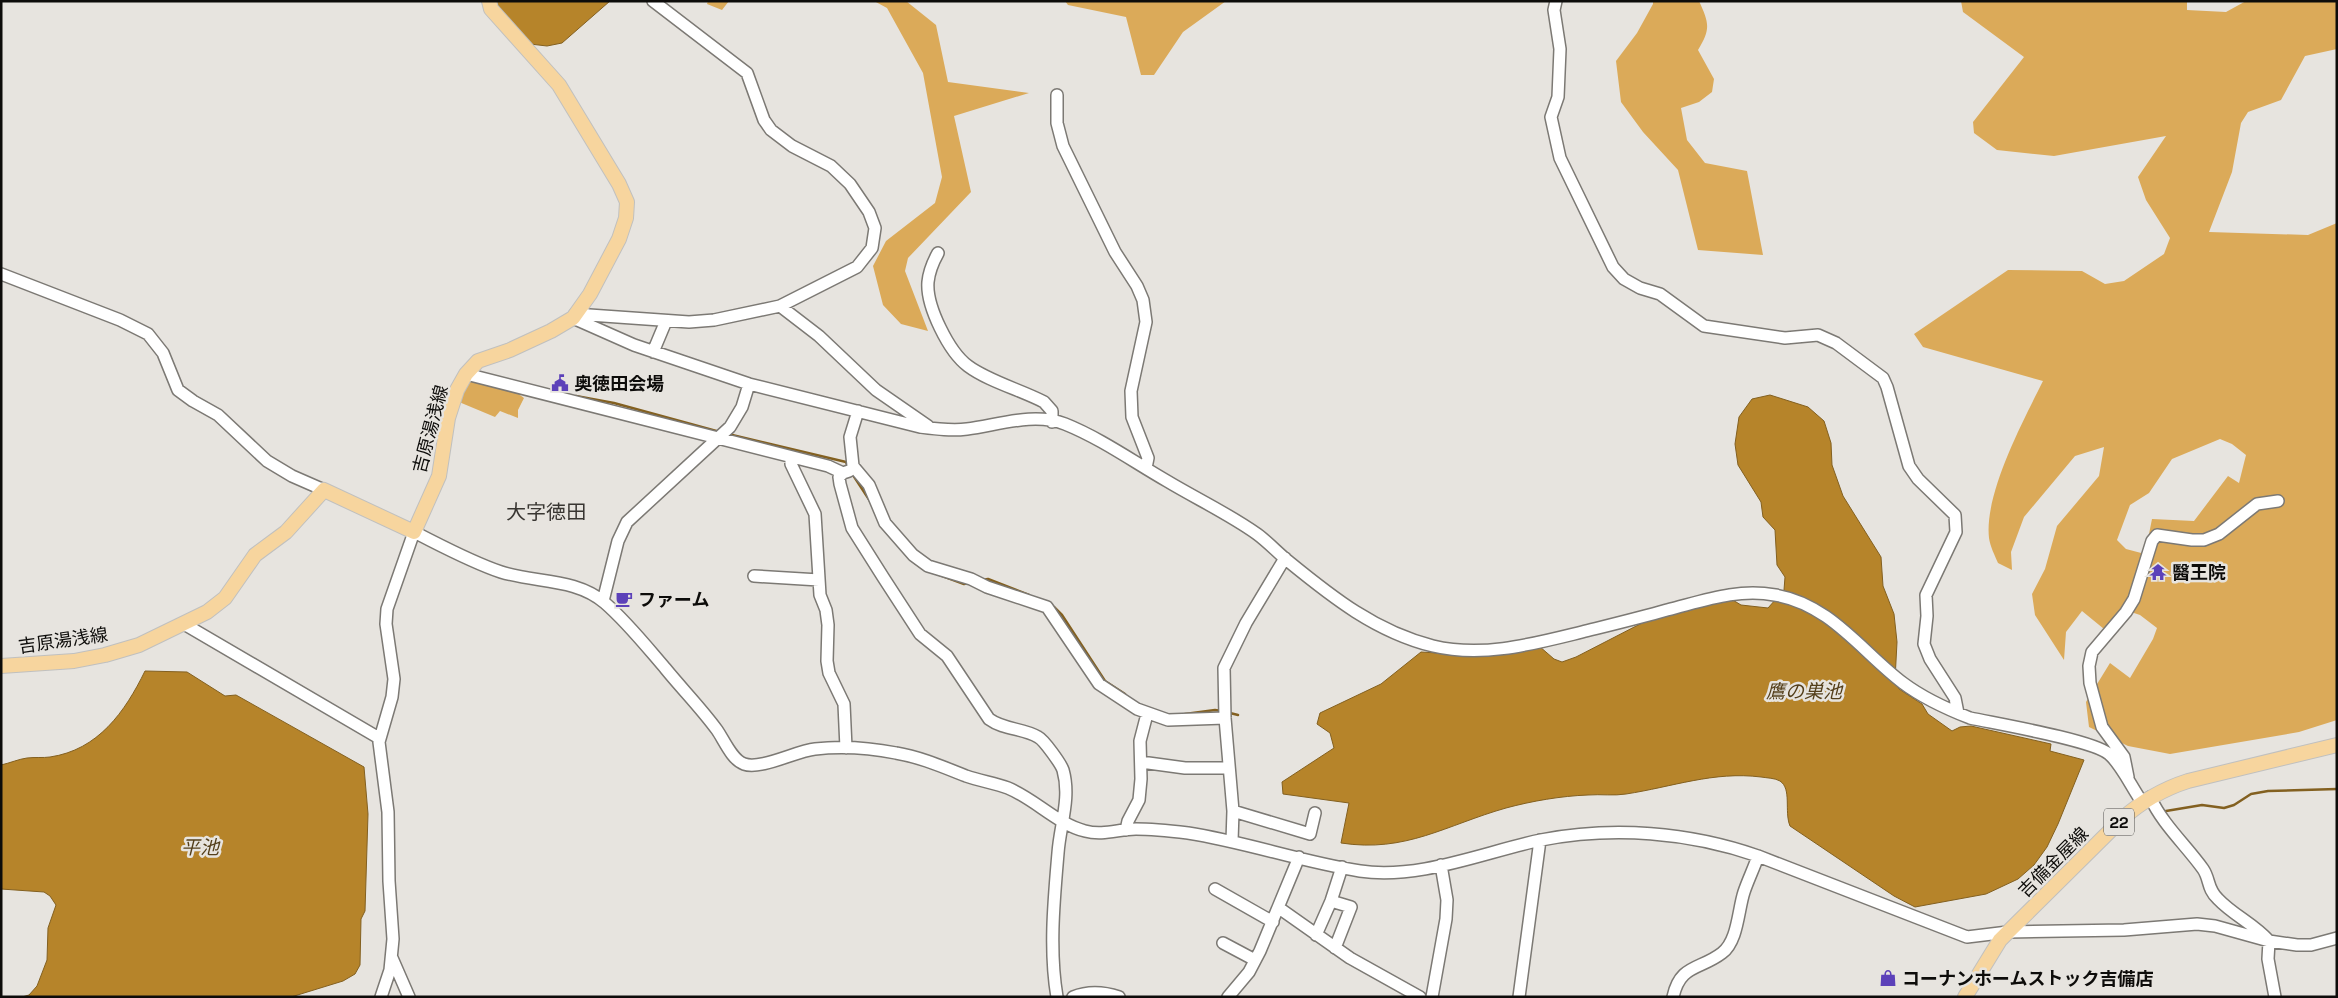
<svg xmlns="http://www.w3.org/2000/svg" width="2338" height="998" font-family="'Space Grotesk','Noto Sans JP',sans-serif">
  <rect width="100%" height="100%" fill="#e7e4df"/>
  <path fill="#dbaa59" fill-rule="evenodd" d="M708 1H729L722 10 707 4Z
    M874 1H906L936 25 948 82 1029 93 954 116 971 192 908 258 905 271 928 331 901 324 883 305 873 266 886 241 935 203 942 177 923 73 887 8Z
    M1065 1H1226L1183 32 1154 75H1141L1126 17 1068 5Z
    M1653 1H1699C1709 23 1711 29 1698 50L1714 79 1712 92 1699 102 1681 108 1687 140 1705 163 1747 171 1763 255 1698 250 1678 170 1643 132 1621 102 1616 61 1637 33 1653 4Z
    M1961 1H2187V10L2226 12 2246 1H2337V49L2305 56 2281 100 2248 112 2241 123 2232 172 2209 232 2308 235 2337 223V720L2299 732 2170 754 2128 746 2089 727 2086 702 2110 663 2130 678 2153 639 2157 628 2140 615 2125 610 2104 629 2082 611 2066 632 2064 660 2035 615 2032 594 2045 569 2057 526 2099 476 2104 447 2075 456 2024 517 2011 552 2012 570 1998 563C1995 556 1990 546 1989 538 1984 494 2023 421 2043 381L1923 347 1914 334 2008 270 2082 271 2105 284 2124 281 2164 254 2170 238 2146 200 2138 177 2166 136 2054 156 1997 150 1974 133 1973 122 2024 57 1963 12ZM2220 439 2232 444 2246 455 2239 483 2228 476 2194 521 2152 519 2145 554 2126 549 2117 540 2130 505 2149 493 2172 459Z
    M470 379 509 387 524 398 518 410V418L500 411 495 417 459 402Z"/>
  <path fill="#b6842a" stroke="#836020" d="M490 1H610L562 43 547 46 530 44Z
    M1770 395 1808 407 1824 421 1831 443 1832 465 1843 496 1881 557 1883 586 1894 614 1897 642 1895 680 1899 689 1922 704 1928 714 1952 731 1960 727 1971 726 2051 744 2050 751 2084 760 2058 824 2047 847 2034 865 2018 879 1986 894 1915 907 1894 896 1790 826C1784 811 1792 789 1780 781 1775 778 1767 778 1761 777 1714 771 1672 787 1626 794 1614 796 1601 794 1588 795 1561 796 1532 801 1506 808 1446 825 1406 853 1341 843L1349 803 1283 794 1282 782 1334 748 1330 733 1317 724 1320 713 1381 684 1421 652 1487 656 1509 654 1539 646 1554 659 1562 662 1576 657 1644 622 1731 599 1741 605 1768 608 1784 590 1785 577 1777 565 1775 530 1763 517 1761 502 1738 465 1735 444 1739 417 1752 399Z
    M145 671 187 672 225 696 236 695 364 767 368 814 365 911 361 919 360 965 355 974 343 981 291 997H22L29 995 37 986 47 960 48 928 56 905 50 896 44 892 1 889V765C10 763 19 759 27 758 35 757 43 758 50 757 98 750 125 712 145 671Z"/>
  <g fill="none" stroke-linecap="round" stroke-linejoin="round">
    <path stroke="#836020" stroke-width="2.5" d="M576 396 614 403 720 432
      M728 434 846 462 848 467
      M851 472 870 501
      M915 563 925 570
      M937 574 964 584 967 583
      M982 580 988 579 1029 595
      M1054 607 1062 615 1105 681 1125 694
      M1230 713 1238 715
      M1185 714 1215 710 1222 711
      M2166 811 2202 805 2224 808 2234 805 2251 794 2268 791 2337 789"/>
    <g stroke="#7c7974" stroke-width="14">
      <path id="minor" d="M1556 1 1554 10 1560 49 1558 97 1551 117 1560 158 1613 267 1624 279 1640 288 1660 294 1704 326 1785 338 1818 335 1836 343 1883 378 1887 387 1909 466 1918 479 1955 515 1956 532 1926 595 1927 616 1924 644 1930 659 1955 698 1958 713
        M1057 95V123L1063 146 1115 252 1137 286 1143 300 1146 322 1131 391 1132 417 1148 458 1146 468
        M938 253C933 262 929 271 928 282 926 306 949 352 968 366 988 381 1021 390 1044 402L1052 411V422
        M1 274 120 320 148 334 163 353 178 390 193 401 218 415 267 461 292 476 324 490
        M780 306 819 336 876 390 928 426
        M575 314 689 322 714 320 780 306 857 267 872 248 875 228 869 212 850 184 831 166 792 146 771 130 764 120 747 73 653 1
        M573 318 634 345 749 384 920 427C936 429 951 431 967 429 998 425 1034 412 1065 424 1100 438 1134 462 1167 481 1197 499 1229 514 1257 534 1268 542 1278 553 1288 561 1332 597 1376 632 1433 646 1483 658 1533 644 1582 632 1610 625 1639 618 1667 610 1703 601 1737 588 1775 595 1830 604 1862 652 1903 683 1923 698 1947 709 1970 718 1998 724 2092 740 2109 754 2121 764 2132 788 2142 802
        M653 352 666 321
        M466 374 828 466 843 473 849 471
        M858 411 850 437 853 466 869 485 885 523 913 555 928 566 971 579 987 587 1047 607 1099 684 1137 709 1168 720 1225 718
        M791 457V464L815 514 820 595 826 610 828 625 827 661 829 673 844 704 846 748
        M843 473 839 477 840 484 852 528 883 577 920 634 947 656 989 719C1004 730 1023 728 1038 737 1044 740 1061 764 1063 770 1071 798 1060 825 1058 853 1054 900 1049 950 1057 997
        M754 576 819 580
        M603 601 618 541 627 522 730 427 742 407 749 384
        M184 624 379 738
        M1141 762 1185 768H1229
        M2128 777 2124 757 2102 727 2090 683 2089 666 2092 652 2126 612 2134 599 2152 541 2157 535 2192 540H2204L2219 534 2257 504 2278 501
        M2150 797C2163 825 2185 844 2203 869 2210 879 2207 889 2218 899 2233 915 2254 924 2269 941L2268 959 2275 997
        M1233 811 1310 834 1315 813
        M1126 830 1128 821 1139 800 1141 779 1140 741 1147 714
        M1232 841 1233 811 1225 718 1224 668 1246 623 1285 558
        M1215 889 1273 922
        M1331 901 1351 907 1335 948
        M1279 908 1350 958 1420 997
        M1316 935 1331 901 1342 867
        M1223 943 1255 960
        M392 958 409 997
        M381 997 390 970 393 939 389 881 388 812 379 742 392 697 394 679 386 624 387 609 414 532C442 546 471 562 501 572 536 583 576 578 605 603 627 622 646 646 665 668 682 689 701 708 717 730 724 740 732 760 744 764 761 770 796 751 815 749 841 746 870 748 896 753 920 757 943 767 966 776 980 781 995 783 1008 788 1035 799 1057 824 1085 831 1103 836 1119 829 1136 829 1153 829 1171 831 1188 833 1246 842 1302 862 1360 871 1419 880 1484 852 1541 840 1613 826 1689 832 1758 856L1967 937 2008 932 2124 930 2197 924 2215 926 2269 941 2297 945H2311L2337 938
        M1073 997C1088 991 1104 992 1119 997
        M1228 997 1249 972 1260 951 1299 857
        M1432 997 1446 919 1447 900 1441 865
        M1519 997 1540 840
        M1673 997C1680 964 1700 970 1722 953 1738 941 1738 910 1744 892 1748 880 1754 868 1758 856"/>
    </g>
    <g stroke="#c0c0bf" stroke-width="16">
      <path id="major" d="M1 666 74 661 105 655 139 645 207 612 225 598 255 555 286 532 324 490 414 532 439 476 448 418 457 390 466 374 478 361 510 350 551 331 573 318 590 294 619 239 626 218 627 202 619 184 559 85 491 9 489 1
        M1965 997 2000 940 2122 819C2142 801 2163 789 2188 781L2337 745"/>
    </g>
    <use href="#minor" stroke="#fff" stroke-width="11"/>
    <use href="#major" stroke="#f7d59e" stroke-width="14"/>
  </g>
  <defs>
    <g id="civic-bare" transform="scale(1.35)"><path d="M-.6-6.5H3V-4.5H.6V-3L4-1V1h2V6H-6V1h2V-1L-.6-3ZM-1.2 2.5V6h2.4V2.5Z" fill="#5c41b9" stroke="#e7e4df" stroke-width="2.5" paint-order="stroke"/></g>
    <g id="temple-bare" transform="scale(1.35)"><path d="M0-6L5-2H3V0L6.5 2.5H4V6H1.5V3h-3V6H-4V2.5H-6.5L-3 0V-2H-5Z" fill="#5c41b9" stroke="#e7e4df" stroke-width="2.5" paint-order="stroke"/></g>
    <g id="cafe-bare" transform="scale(1.35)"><path d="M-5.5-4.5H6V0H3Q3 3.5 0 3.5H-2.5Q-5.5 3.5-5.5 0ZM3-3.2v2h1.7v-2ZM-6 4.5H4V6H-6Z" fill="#5c41b9" stroke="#e7e4df" stroke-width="2.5" paint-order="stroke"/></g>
    <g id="shop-bare" transform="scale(1.35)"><path d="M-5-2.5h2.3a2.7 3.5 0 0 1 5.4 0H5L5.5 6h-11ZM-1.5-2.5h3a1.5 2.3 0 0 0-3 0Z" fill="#5c41b9" stroke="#e7e4df" stroke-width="2.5" paint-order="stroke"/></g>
  </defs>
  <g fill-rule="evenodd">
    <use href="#civic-bare" x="560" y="383"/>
    <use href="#temple-bare" x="2158" y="572"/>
    <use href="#cafe-bare" x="624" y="599"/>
    <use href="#shop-bare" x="1888" y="978"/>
  </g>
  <g text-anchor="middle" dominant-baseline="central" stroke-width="5" stroke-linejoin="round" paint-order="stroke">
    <rect fill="#e7e4df" stroke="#4e4d4a" stroke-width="1" x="2104" y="808.5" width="30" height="27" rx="4"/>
    <g font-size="16" font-weight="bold" fill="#0d0c0a">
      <text x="2119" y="822">22</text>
    </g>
    <g font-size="18" font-weight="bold" fill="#0d0c0a" stroke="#e7e4df" text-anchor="start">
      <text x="574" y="383">奥徳田会場</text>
      <text x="2172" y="572">醫王院</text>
      <text x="638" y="599">ファーム</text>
      <text x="1902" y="978">コーナンホームストック吉備店</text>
    </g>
    <g font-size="18" fill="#0d0c0a" stroke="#e7e4df">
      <text transform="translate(430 429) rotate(-75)">吉原湯浅線</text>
      <text transform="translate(63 640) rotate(-8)">吉原湯浅線</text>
      <text transform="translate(2053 862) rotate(-45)">吉備金屋線</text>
    </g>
    <g font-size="19" font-style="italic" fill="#543f1b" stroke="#e7e4df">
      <text x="1804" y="691">鷹の巣池</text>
      <text x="200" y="847">平池</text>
    </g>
    <g font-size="20" fill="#393632" stroke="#e7e4df">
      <text x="546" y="512">大字徳田</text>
    </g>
  </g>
  <rect width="2338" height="998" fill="none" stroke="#0d0c0a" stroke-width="5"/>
</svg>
